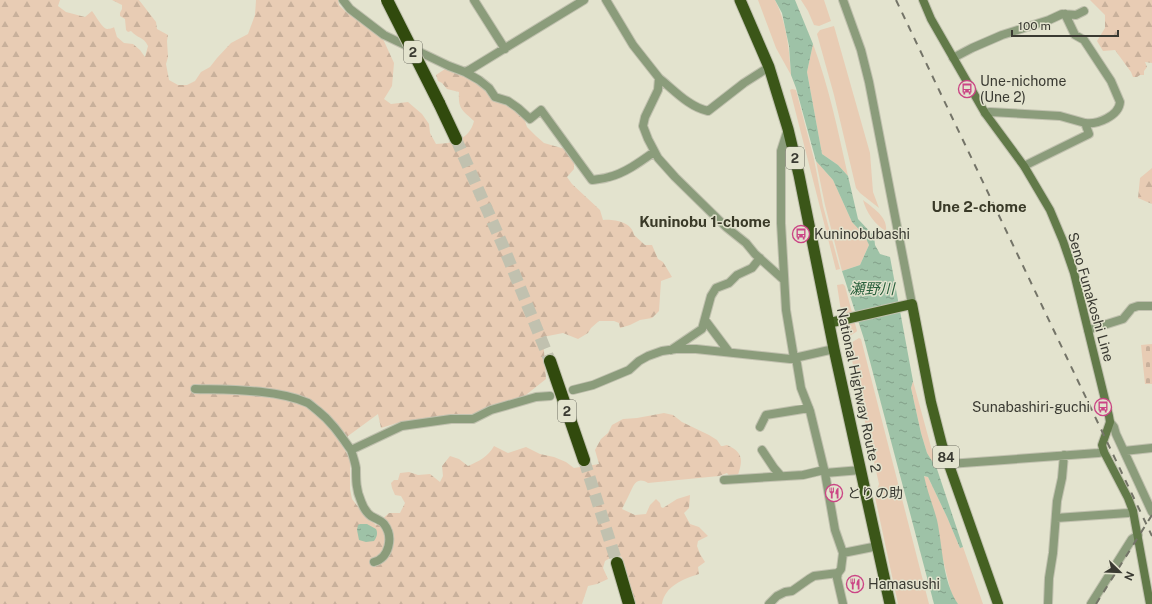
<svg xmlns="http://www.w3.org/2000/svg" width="1152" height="604" font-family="'Public Sans','Noto Sans JP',sans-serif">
  <defs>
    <pattern id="forest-firs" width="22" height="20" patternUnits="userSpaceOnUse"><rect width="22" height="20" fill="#e8ccb4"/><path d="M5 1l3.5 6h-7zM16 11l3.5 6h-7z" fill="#c8b09b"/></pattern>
    <pattern id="cemetery-stones" width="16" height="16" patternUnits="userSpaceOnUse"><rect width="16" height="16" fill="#e8ccb4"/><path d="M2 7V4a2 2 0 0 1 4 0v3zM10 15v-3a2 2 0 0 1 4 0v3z" fill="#c8b09b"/></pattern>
    <pattern id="water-ripples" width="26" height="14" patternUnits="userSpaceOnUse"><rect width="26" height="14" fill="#9ec2a7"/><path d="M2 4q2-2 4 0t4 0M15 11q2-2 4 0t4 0" fill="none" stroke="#829f89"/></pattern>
  </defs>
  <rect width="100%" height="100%" fill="#e3e3ce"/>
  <path fill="#e8ccb4" d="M758 0H775C787 23 789 49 791 75L776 48Z
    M801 0H824L831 21 819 26 814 25 808 11Z
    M834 26 870 153 873 192 879 208 860 193 856 188 834 95 817 34 820 30Z
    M813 44C829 87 838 131 848 176L838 165 822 154 807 72Z
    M792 89 796 90 814 159 823 206 840 269 836 270 790 90Z
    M816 161 833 180 852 222 865 236 869 245 860 265 842 271 825 205Z
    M863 200C873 208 888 217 886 231 875 225 866 212 863 200Z
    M843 284 845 286 857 331 856 332 848 337 841 311 837 285Z
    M859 338 861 339 929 604H898L875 497 879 484 857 386 849 344Z
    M913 381 937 469 927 453 921 433 911 388Z
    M923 476 928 477 947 517 960 548 963 547 983 604H958L952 596 945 568Z"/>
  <path fill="url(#forest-firs)" d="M0 0H60L58 6 66 12 85 17 92 11C96 16 102 28 107 29 108 29 114 28 114 27L117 37 124 43 133 44 140 50 145 57 148 46C143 36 138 39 131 31L128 32 126 30 125 19 120 16V13L122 9V5L112 0H139L156 22 157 29 168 35 167 41 168 57 166 64 169 80 178 85H187L195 81 201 72 210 67 217 58 231 43 248 34 255 15 256 0H338L339 5 346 12 383 39 394 63 392 86 384 99 391 104 408 102 422 114 429 124 430 133 436 144C454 143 469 140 474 121 462 110 458 109 459 92L447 89 442 83 438 81 436 75 445 69 471 79 484 87 500 102 514 110 524 118 527 127 536 136 544 143 565 149 574 162V169L567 177 572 184 600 210 603 220C614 219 632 222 634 235L645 245H652L658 259 663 262 672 277 661 281 659 311 652 318 640 320 630 325 620 328 619 323 614 321H599L591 328 588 333 578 339 563 333 543 337 546 379 522 398 479 414 470 416 397 423 381 428 378 414 348 436 343 447 350 459V489L352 499 362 512 376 525 389 513H400L405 503 401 496 395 495 392 488 391 483 394 480H398L400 473 409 472 418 475 430 474 440 482 443 476 442 466 450 456 459 459 468 466C479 461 488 457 494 446L508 453 526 447 540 454 554 457 566 462 574 468 599 464 595 450 601 439 608 433 612 425 623 419 637 418 664 413 673 415 682 422 709 435 717 440 721 446H723L727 445C743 452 743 460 738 475L730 477 727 473 719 476 648 483C635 475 633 488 628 497 626 501 624 505 622 509L635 515 646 514 650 505 656 499 660 503 661 507 663 508 677 499 690 495 689 508 684 513 690 524 699 527 708 536 698 541 697 546 700 554 705 562 698 567 699 574C683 579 665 586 662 604H635L629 589 622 557 615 555 605 561 603 568 608 579 597 584 588 586 582 604H0Z
    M1090 0H1152V63L1145 62 1147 67 1144 71V75H1140L1137 77H1133L1131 72 1115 50 1103 51 1097 41 1105 28V15Z
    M1152 168V204L1138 198 1140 178Z"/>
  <path fill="url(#cemetery-stones)" d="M1152 344V384H1145L1141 345Z"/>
  <path fill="url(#water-ripples)" d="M775 0H795L813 44 807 72 822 154 838 165 848 176 858 219 874 236 875 245 880 254 890 257 913 381 911 388 921 433 927 453 937 469 963 547 960 548 947 517 928 477 924 476C927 491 933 505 937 520 943 548 942 580 958 604H934L864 339 842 271 860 265 869 245 865 236 852 222 833 180 816 161 796 88 791 75 789 46 782 13Z
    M360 524H367L376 529C378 533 377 537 374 541L366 542 359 540 357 530 358 525Z"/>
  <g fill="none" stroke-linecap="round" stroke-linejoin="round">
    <path stroke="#c1c1af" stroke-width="12" stroke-dasharray="12 6" stroke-linecap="butt" d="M456 139 504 248 550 361
      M584 460 617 563"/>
    <g stroke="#c1c1af" stroke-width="10">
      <path id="minor" d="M343 0 350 9 384 35 449 66 465 72 471 69 584 0
        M474 0 505 49
        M606 0 633 45 659 78 658 90 645 117 643 126 648 139 658 158 675 177 726 227 746 243 755 254 784 280
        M1065 14 1075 35 1084 40 1111 81 1120 102C1119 116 1097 125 1085 123
        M953 58 972 48 1002 35 1049 20 1062 14 1076 15 1084 11
        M465 72 479 80 489 88 495 97 508 101 518 108 530 119 541 110 592 180C598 179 603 179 609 177 625 173 640 162 654 152
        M659 78C674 90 689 107 708 111L744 83 769 67
        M985 113 990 112 1060 116 1085 123 1089 134 1024 166
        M788 129 781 151V223L786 310 794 358
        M705 320 729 352
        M1088 330 1123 319 1132 308 1138 306H1152
        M671 350 702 329 711 296 716 288 729 283 737 275 752 268 760 258
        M195 389C230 390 276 389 308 403 311 405 314 408 318 411 332 422 341 436 351 450
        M573 390 593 385 629 370 639 361 648 356 662 351 676 349H696L790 359 834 349
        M1110 422 1114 427 1116 434 1152 512
        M760 427 766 415 809 408
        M762 450 774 468 781 476
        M1124 451 1152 448
        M949 464 1098 453 1104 452
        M825 473 861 470
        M724 480 803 475 824 470
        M1056 518 1128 513 1133 511
        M843 553 878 546
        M374 562C389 558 394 537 384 524 381 520 376 519 371 516 367 513 363 507 361 501 356 490 356 480 356 468 355 462 353 456 351 450L402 426 451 419H473L491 410 536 397 550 396
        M838 573 837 578 843 604
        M769 604 777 596 785 592 792 591 809 579 814 576 838 573 841 569 843 553 835 530 825 473 810 411 801 388 796 358
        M1048 604 1049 578 1053 553 1057 501 1062 478 1064 455
        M1091 604 1132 539 1138 535"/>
    </g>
    <g stroke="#c1c1af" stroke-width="10">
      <path id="tertiary" d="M843 0 861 50 869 82 912 304"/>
    </g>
    <g stroke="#c1c1af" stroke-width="10">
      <path id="secondary" d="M923 0 931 19 985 113 1024 166 1050 210 1063 241 1074 273 1109 416 1110 422 1102 445 1104 452 1128 498 1133 511 1150 604"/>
    </g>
    <g stroke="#c1c1af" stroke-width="12">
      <path id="primary" d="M829 323 912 304 931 402 942 445 998 604"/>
    </g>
    <g stroke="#c1c1af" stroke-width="13">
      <path id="trunk" d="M740 0 769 67 788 129 799 175 834 349 890 604"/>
    </g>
    <g stroke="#c1c1af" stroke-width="14">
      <path id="motorway" d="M439 103 456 139
        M550 361 584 460
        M617 563 629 604"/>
    </g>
    <use href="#minor" stroke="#8b9c7b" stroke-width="8"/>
    <use href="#tertiary" stroke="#8b9c7b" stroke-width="8"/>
    <use href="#secondary" stroke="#627a49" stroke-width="8"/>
    <use href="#primary" stroke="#456122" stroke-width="10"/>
    <use href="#trunk" stroke="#3b5618" stroke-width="11"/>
    <use href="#motorway" stroke="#314a0d" stroke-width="12"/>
    <path stroke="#747468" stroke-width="2" stroke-dasharray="7 7" stroke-linecap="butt" d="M896 0 1152 536
      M1096 604 1152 515"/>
    <g stroke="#c1c1af" stroke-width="14" stroke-linecap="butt">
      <path id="motorway-bridge" d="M387 0 439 103"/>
    </g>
    <use href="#motorway-bridge" stroke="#314a0d" stroke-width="12"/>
  </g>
  <defs>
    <g id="bus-ring" transform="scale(0.9)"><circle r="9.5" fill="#e3e3ce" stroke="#cb4585" stroke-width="1.5"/><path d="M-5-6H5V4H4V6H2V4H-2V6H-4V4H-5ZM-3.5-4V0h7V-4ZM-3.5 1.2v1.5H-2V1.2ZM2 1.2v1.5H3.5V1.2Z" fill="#cb4585"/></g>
    <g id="restaurant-ring" transform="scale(0.9)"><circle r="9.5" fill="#e3e3ce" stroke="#cb4585" stroke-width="1.5"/><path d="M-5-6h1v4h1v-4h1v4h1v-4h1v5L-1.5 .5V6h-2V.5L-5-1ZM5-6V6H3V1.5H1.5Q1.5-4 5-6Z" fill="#cb4585"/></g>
  </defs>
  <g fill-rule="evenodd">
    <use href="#bus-ring" x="967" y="89"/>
    <use href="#bus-ring" x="801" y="234"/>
    <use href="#bus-ring" x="1103" y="407"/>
    <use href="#restaurant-ring" x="834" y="493"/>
    <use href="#restaurant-ring" x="855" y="584"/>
  </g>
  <g text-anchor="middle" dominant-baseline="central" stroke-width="3" stroke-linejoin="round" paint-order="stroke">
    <g fill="#e3e3ce" stroke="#6d6d61" stroke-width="1">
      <rect x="404" y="41" width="18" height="22" rx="3"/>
      <rect x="786" y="147" width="18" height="22" rx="3"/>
      <rect x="558" y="400" width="18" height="22" rx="3"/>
      <rect x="933" y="446" width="26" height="22" rx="3"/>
    </g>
    <g font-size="13" font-weight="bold" fill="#3a3a32">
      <text x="413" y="52">2</text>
      <text x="795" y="158">2</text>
      <text x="567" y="411">2</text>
      <text x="946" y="457">84</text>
    </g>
    <g font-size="14" fill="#3a3a32" stroke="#e3e3ce" text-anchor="start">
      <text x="980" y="81">Une-nichome<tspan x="980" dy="16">(Une 2)</tspan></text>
      <text x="814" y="234">Kuninobubashi</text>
      <text x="1090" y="407" text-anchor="end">Sunabashiri-guchi</text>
      <text x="847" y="493">とりの助</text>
      <text x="868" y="584">Hamasushi</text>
    </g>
    <g font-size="14" fill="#3a3a32" stroke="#e3e3ce">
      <text transform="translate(1091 297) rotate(74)">Seno Funakoshi Line</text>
      <text transform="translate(859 390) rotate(78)">National Highway Route 2</text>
    </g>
    <g font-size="15" font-weight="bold" fill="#3a3a28" stroke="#e3e3ce">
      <text x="979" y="206">Une 2-chome</text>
      <text x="705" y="221">Kuninobu 1-chome</text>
    </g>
    <g font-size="15" font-style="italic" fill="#285f3b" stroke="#e3e3ce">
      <text x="872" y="288">瀬野川</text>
    </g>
  </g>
  <g transform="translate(1120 572) rotate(113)" stroke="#e3e3ce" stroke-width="3" paint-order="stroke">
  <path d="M0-3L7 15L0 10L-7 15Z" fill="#3a3a32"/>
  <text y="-6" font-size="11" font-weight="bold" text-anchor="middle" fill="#3a3a32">N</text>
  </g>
  <path d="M1012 30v6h106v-6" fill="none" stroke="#3a3a32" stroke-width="2"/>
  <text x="1018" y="30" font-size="12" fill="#3a3a32" stroke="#e3e3ce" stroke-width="3" paint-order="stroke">100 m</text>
</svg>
